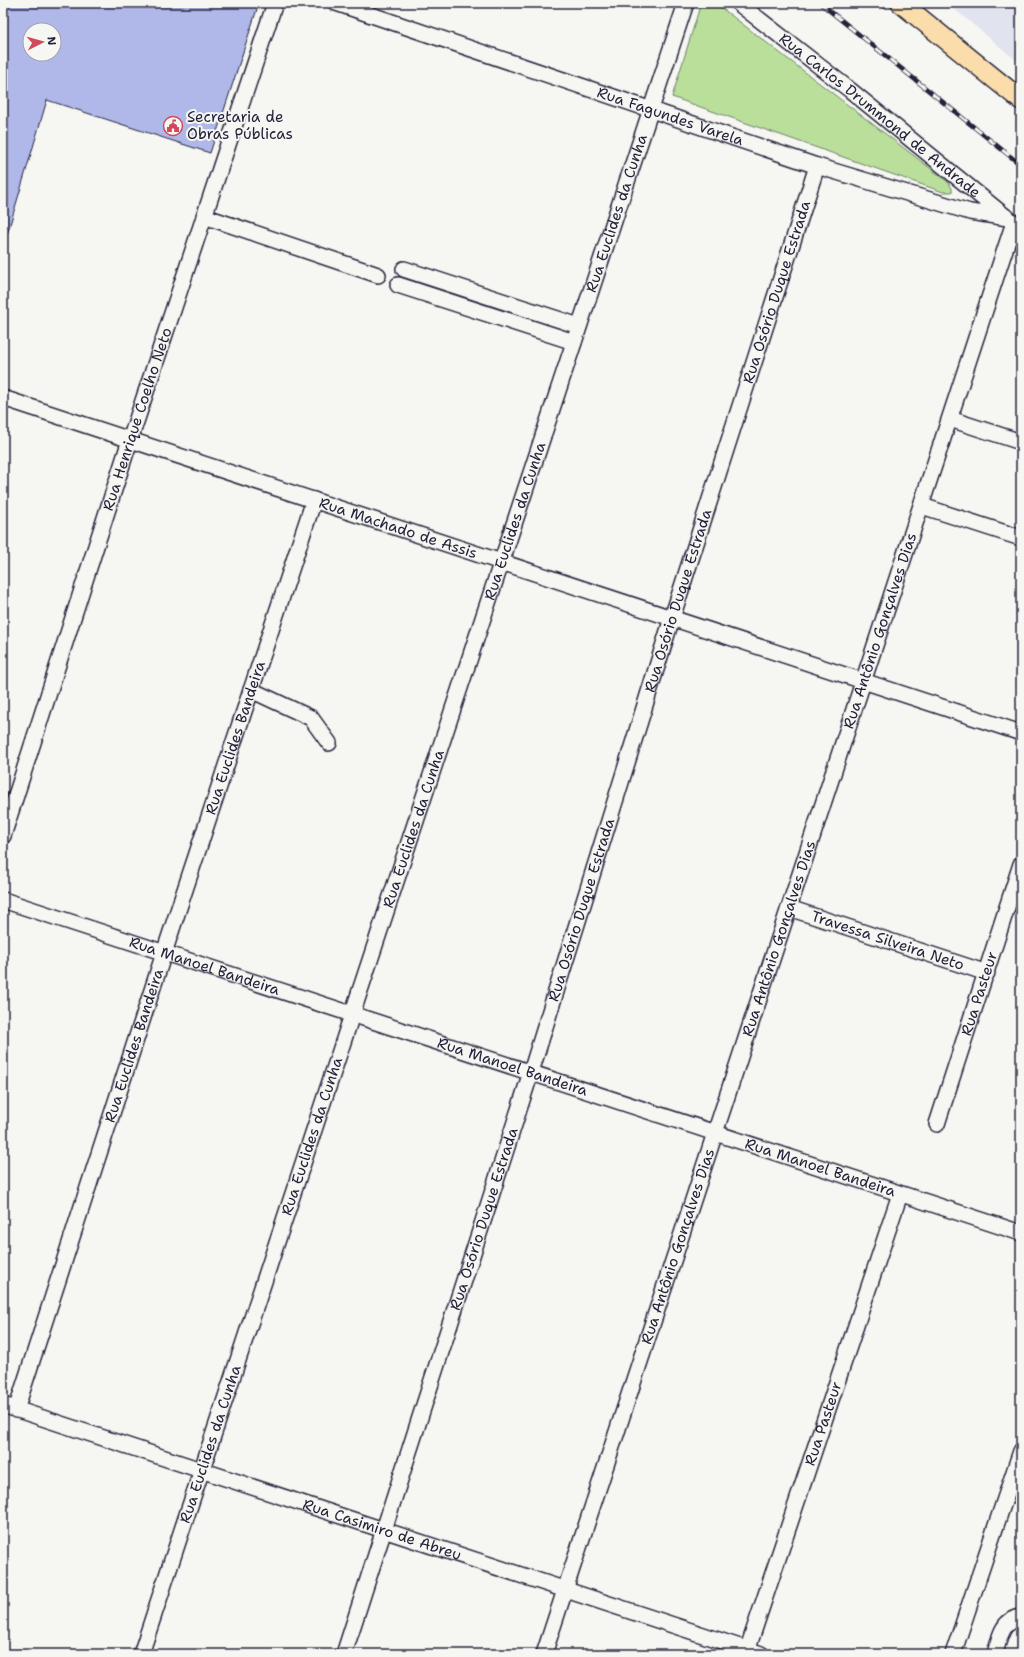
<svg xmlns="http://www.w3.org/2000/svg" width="1024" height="1657" font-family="'Shantell Sans',sans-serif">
  <rect width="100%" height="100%" fill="#f6f6f2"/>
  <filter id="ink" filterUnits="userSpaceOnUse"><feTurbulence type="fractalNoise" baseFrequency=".025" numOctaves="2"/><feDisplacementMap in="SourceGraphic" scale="8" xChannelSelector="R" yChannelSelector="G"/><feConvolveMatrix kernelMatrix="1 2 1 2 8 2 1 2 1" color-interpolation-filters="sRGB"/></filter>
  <g filter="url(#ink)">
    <path fill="#e1e3ef" d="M947 3H1021V64Z"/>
    <path fill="#badf9a" stroke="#6e806a" d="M701 3H715L948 182 952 188V192H943L672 97Z"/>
    <path fill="#afb8e9" stroke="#22223b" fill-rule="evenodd" d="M3 3H259L210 153 47 100 6 238 3 237ZM30 30H54V54H30Z"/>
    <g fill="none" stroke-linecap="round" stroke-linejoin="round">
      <g stroke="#22223b" stroke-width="18">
        <g id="minor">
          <path id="s1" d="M336 3 817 166 970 212 1008 218"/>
          <path id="s2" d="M738 3 850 90 1006 217"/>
          <path d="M204 216 378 275"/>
          <path d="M404 269 579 326"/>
          <path d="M398 285 574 342"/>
          <path id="s3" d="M3 398 1021 733"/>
          <path d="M950 419 1021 442"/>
          <path d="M922 506 1021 538"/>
          <path d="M251 690 311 718 329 743"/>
          <path id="s4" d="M3 836 130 440 275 3"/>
          <path id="s5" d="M3 900 1021 1233"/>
          <path id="s6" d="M789 908 987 973"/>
          <path id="s7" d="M937 1124 1021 864"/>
          <path id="s8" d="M3 1405 761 1654"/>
          <path id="s9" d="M16 1410 164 953 314 500"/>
          <path id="s10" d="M141 1654 686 3"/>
          <path id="s11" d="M344 1654 531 1072 672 618 817 166"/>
          <path id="s12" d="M544 1654 1014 222"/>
          <path id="s13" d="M746 1654 900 1194"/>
          <path d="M953 1654 1021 1451"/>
          <path d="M995 1654C999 1639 1002 1619 1021 1617"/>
        </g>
      </g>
      <g stroke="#22223b" stroke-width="22">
        <path id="major" d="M901 3 1021 100"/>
      </g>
      <path stroke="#22223b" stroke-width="2.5" stroke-dasharray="3 3" stroke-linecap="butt" d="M879 3 885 8"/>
      <use href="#minor" stroke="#f6f6f2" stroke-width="15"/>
      <use href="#major" stroke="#fbddab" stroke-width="19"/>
      <g stroke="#22223b" stroke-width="4.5">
        <path id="rail" d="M820 3 1021 165"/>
      </g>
      <use href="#rail" stroke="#f6f6f2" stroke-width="3" stroke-dasharray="9" stroke-linecap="butt"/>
    </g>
  </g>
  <defs>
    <g id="civic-ring" transform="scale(1)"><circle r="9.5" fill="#f6f6f2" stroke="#d1495b" stroke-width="1.5"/><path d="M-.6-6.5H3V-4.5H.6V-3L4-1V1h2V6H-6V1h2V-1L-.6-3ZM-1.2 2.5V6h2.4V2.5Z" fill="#d1495b"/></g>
  </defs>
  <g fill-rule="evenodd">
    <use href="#civic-ring" x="173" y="126"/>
  </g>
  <g text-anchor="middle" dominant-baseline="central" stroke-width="4" stroke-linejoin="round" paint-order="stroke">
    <g font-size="15" fill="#22223b" stroke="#f6f6f2">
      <text stroke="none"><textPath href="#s2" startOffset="181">Rua Carlos Drummond de Andrade</textPath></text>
      <text stroke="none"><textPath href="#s1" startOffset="353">Rua Fagundes Varela</textPath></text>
      <text stroke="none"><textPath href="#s10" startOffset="1517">Rua Euclides da Cunha</textPath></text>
      <text stroke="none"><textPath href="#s11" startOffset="1429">Rua Osório Duque Estrada</textPath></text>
      <text stroke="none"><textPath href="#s4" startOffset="438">Rua Henrique Coelho Neto</textPath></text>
      <text stroke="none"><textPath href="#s10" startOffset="1193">Rua Euclides da Cunha</textPath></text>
      <text stroke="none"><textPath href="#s3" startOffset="416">Rua Machado de Assis</textPath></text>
      <text stroke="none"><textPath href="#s11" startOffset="1105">Rua Osório Duque Estrada</textPath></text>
      <text stroke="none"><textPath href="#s12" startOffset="1077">Rua Antônio Gonçalves Dias</textPath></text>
      <text stroke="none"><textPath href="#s9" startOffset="707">Rua Euclides Bandeira</textPath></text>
      <text stroke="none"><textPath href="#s10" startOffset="869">Rua Euclides da Cunha</textPath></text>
      <text stroke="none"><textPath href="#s11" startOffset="781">Rua Osório Duque Estrada</textPath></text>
      <text stroke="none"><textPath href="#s12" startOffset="753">Rua Antônio Gonçalves Dias</textPath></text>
      <text stroke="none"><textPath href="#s6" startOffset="104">Travessa Silveira Neto</textPath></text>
      <text stroke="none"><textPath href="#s5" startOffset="212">Rua Manoel Bandeira</textPath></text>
      <text stroke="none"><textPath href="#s7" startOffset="137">Rua Pasteur</textPath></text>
      <text stroke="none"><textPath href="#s9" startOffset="383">Rua Euclides Bandeira</textPath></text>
      <text stroke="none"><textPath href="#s5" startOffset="536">Rua Manoel Bandeira</textPath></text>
      <text stroke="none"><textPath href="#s10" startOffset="545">Rua Euclides da Cunha</textPath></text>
      <text stroke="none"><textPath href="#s5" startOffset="860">Rua Manoel Bandeira</textPath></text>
      <text stroke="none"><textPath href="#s11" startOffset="457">Rua Osório Duque Estrada</textPath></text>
      <text stroke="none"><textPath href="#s12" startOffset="429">Rua Antônio Gonçalves Dias</textPath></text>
      <text stroke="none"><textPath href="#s13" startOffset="243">Rua Pasteur</textPath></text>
      <text stroke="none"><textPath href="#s10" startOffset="221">Rua Euclides da Cunha</textPath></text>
      <text stroke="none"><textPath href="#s8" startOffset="399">Rua Casimiro de Abreu</textPath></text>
    </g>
    <g font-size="15" fill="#22223b" stroke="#f6f6f2" text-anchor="start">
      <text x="187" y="117">Secretaria de<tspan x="187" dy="17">Obras Públicas</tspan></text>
    </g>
  </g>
  <rect width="1024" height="1657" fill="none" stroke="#f6f6f2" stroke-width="16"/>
  <rect x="8" y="8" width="1008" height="1641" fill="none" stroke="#22223b" stroke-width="1.5" filter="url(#ink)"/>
  <g transform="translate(42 42) rotate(84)"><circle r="19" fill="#f6f6f2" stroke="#a1a1a9"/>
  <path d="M0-3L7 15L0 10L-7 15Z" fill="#d1495b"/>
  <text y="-6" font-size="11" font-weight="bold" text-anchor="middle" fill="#22223b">N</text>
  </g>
</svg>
